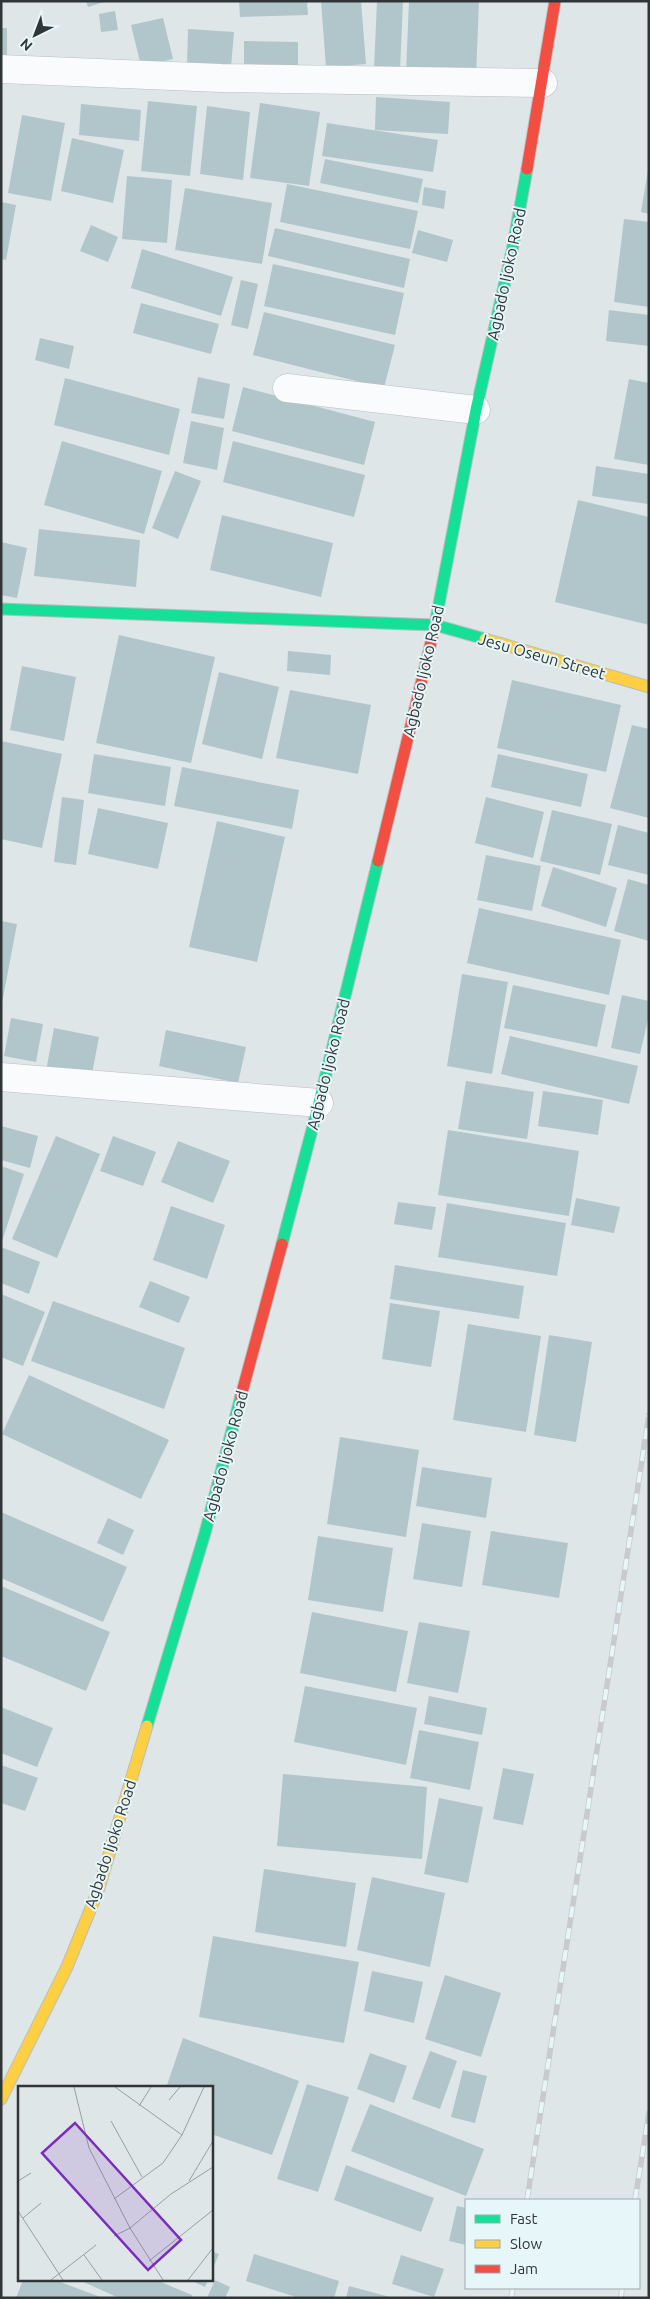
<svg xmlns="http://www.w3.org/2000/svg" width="650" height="2299" font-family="Ubuntu,sans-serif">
  <rect width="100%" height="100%" fill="#dee6e8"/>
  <path fill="#b0c6cb" d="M86 1H104V2L88 7Z
    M239 1H307L308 15 240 17Z
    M321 1H361L366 64 326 67Z
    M377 1H403L400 70 374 69Z
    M409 1H479L476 76 406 73Z
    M115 11 118 30 101 32 99 14Z
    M163 18 173 59 141 66 131 25Z
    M1 28H7V58H1Z
    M188 29 234 32 231 67 187 65Z
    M244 41 298 42V72L244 71Z
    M376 97 450 102 448 134 375 130Z
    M148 101 197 106 190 176 141 171Z
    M260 103 320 112 309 186 250 178Z
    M81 104 141 110 139 141 79 135Z
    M207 106 250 112 243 180 200 174Z
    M22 115 65 123 51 201 8 193Z
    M327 123 438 140 433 172 322 156Z
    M72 138 124 150 113 203 61 191Z
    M325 159 423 179 418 203 320 183Z
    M648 170H649V214L641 212Z
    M127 176 172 180 167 243 122 239Z
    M287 184 418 211 410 249 280 222Z
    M424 187 446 191 444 209 422 205Z
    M185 188 272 203 262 264 175 250Z
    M1 202 16 205 6 260 1 259Z
    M624 219 649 222V307L614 302Z
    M91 225 118 237 108 262 80 251Z
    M275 228 410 259 404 288 268 256Z
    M418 230 453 240 447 262 412 253Z
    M142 249 233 277 221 316 131 288Z
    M273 264 404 293 395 335 264 306Z
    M241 280 258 284 248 329 231 325Z
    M141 303 219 324 211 354 133 333Z
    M609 310 649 315V346L606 341Z
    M264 312 395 345 384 388 253 355Z
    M40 338 74 346 69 369 35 360Z
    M198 377 230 384 224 419 191 413Z
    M65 378 180 409 169 455 54 425Z
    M629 379 649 383V465L614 459Z
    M243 387 375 422 364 465 232 431Z
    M191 421 224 428 217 470 183 463Z
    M62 441 162 471 144 534 44 505Z
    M233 441 365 475 354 517 223 482Z
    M596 466 649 474 648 504 592 496Z
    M175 471 201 481 178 539 152 528Z
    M578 500 649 517V625L555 602Z
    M222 515 333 543 321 597 210 570Z
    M39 529 140 540 136 587 34 576Z
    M1 542 27 548 17 598 1 595Z
    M119 635 215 657 191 763 96 743Z
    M288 651 331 655 330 675 287 671Z
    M22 666 76 677 64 741 10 730Z
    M219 672 279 687 262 759 202 744Z
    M512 680 621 705 606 772 497 748Z
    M290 690 371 705 358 774 276 758Z
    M632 725 649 729V818L610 808Z
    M1 741 62 754 42 848 1 839Z
    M94 754 171 767 165 806 88 793Z
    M498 754 588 774 581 807 491 787Z
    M182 767 299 790 292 829 174 806Z
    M62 797 84 800 76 865 54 862Z
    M486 797 544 812 533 858 475 843Z
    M98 808 168 823 158 869 88 854Z
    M552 810 612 824 600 875 540 861Z
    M217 821 285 837 257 962 189 947Z
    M618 825 649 833V875L608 865Z
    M486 855 541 866 532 911 477 900Z
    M553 867 617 888 606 927 541 906Z
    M628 879 649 885V941L614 931Z
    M479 908 621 940 609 995 467 963Z
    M1 921 17 924 2 1003H1Z
    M462 974 508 982 492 1074 447 1066Z
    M513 985 606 1005 597 1047 504 1028Z
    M622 995 649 1001V1015L640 1054 611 1048Z
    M11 1018 43 1024 36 1062 4 1056Z
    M54 1028 99 1037 91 1079 46 1071Z
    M166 1030 246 1047 238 1083 159 1066Z
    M510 1036 638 1066 629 1104 501 1074Z
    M466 1081 534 1092 527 1139 458 1129Z
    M543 1091 603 1100 598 1135 538 1126Z
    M1 1126 38 1136 30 1168 1 1160Z
    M448 1130 579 1151 569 1216 438 1195Z
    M56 1136 100 1154 57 1258 12 1239Z
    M113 1136 156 1152 143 1186 100 1171Z
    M178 1141 230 1161 213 1203 161 1182Z
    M1 1166 24 1174 2 1241H1Z
    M576 1198 620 1207 614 1233 571 1225Z
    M398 1202 436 1207 432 1230 394 1224Z
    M447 1203 566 1223 557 1276 438 1257Z
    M171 1206 225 1225 207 1279 153 1260Z
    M1 1247 40 1262 29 1294 1 1283Z
    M395 1265 524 1286 519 1319 390 1299Z
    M150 1281 190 1297 179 1323 139 1307Z
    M1 1294 45 1312 23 1366 1 1357Z
    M53 1301 185 1348 164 1409 31 1361Z
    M390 1303 440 1311 431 1367 382 1359Z
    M468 1324 541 1336 526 1432 453 1420Z
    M549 1335 592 1342 576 1442 534 1435Z
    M29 1375 169 1440 141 1499 2 1434Z
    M340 1437 419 1450 406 1537 327 1524Z
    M422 1467 492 1478 486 1518 416 1506Z
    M1 1512 127 1567 103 1622 1 1578Z
    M108 1518 134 1530 123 1555 97 1543Z
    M422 1523 471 1531 462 1587 413 1579Z
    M491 1531 568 1543 559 1598 482 1585Z
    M318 1536 393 1548 383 1612 308 1600Z
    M1 1586 110 1632 86 1691 1 1656Z
    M312 1612 408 1631 396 1692 300 1673Z
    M419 1622 470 1631 458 1693 407 1683Z
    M305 1686 417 1708 406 1765 294 1742Z
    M429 1696 487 1708 482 1735 424 1724Z
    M1 1707 53 1728 37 1767 1 1753Z
    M419 1730 479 1742 470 1790 410 1778Z
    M1 1765 38 1778 25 1811 1 1803Z
    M503 1768 534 1774 523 1825 493 1819Z
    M283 1774 427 1787 422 1859 277 1846Z
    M439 1798 483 1807 468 1883 424 1874Z
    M264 1869 356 1883 346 1947 255 1932Z
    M372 1877 445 1893 430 1967 357 1950Z
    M213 1936 359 1962 344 2043 199 2017Z
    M372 1971 423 1982 414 2023 364 2011Z
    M445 1975 501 1993 481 2057 425 2039Z
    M183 2038 299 2081 272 2155 211 2134V2088H166Z
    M430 2051 457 2061 440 2109 412 2099Z
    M370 2053 407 2066 394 2103 357 2089Z
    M463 2070 487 2076 475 2123 451 2117Z
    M307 2084 349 2097 318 2192 277 2179Z
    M370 2104 484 2149 466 2196 351 2151Z
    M346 2165 434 2198 421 2232 334 2200Z
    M457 2206 466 2208V2245L449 2241Z
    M211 2251 219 2254 211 2273Z
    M254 2254 339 2281 334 2298H299L246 2281Z
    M401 2255 444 2269 434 2297 392 2284Z
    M23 2280H55L103 2298H16Z
    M79 2280H156L192 2295 191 2298H119Z
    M190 2280H208L205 2287Z
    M215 2280 230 2287 225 2298H207Z
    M349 2286 390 2297V2298H346Z"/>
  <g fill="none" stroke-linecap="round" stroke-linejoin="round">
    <g stroke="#b8bec0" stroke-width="29">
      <path id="street" d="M1 69 221 78 543 83
        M287 388 476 410
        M1 1077 319 1103"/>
    </g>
    <g stroke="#b8bec0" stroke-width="13">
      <path id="fast" d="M1 609 435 625 485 639
        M434 630 476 410 512 251 527 169
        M282 1244 319 1103 378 861
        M147 1726 205 1533 241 1396"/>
    </g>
    <g stroke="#b8bec0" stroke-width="13">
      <path id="slow" d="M485 639 649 687
        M1 2099 67 1967 99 1888 147 1726"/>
    </g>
    <g stroke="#b8bec0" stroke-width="13">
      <path id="jam" d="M527 169 555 1
        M378 861 434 630
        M241 1396 282 1244"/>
    </g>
    <use href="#street" stroke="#fafbfc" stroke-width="28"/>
    <use href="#fast" stroke="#16e098" stroke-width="11"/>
    <use href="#slow" stroke="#ffcf43" stroke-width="11"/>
    <use href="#jam" stroke="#f24e42" stroke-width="11"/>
    <g stroke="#c8cacb" stroke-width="5.5">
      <path id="rail" d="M527 2200 649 1415
        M635 2200 649 2113
        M511 2298 513 2288
        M621 2298 622 2288"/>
    </g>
    <use href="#rail" stroke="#e7f6f9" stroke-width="4" stroke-dasharray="11" stroke-linecap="butt"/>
  </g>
  <g text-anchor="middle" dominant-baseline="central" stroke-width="4" stroke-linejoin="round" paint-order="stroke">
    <g font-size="16" fill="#303537" stroke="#e7f6f9">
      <text transform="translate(506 274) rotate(-78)">Agbado Ijoko Road</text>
      <text transform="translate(542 656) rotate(16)">Jesu Oseun Street</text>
      <text transform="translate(423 671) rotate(-77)">Agbado Ijoko Road</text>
      <text transform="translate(328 1064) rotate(-76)">Agbado Ijoko Road</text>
      <text transform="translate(225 1456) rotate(-75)">Agbado Ijoko Road</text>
      <text transform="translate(110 1844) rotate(-72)">Agbado Ijoko Road</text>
    </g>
  </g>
  <g transform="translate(18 2086)">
    <rect width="195" height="195" fill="#dee6e8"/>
    <path fill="none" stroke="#989fa1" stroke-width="1" d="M56 1 71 62 112 142 145 194M97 1 164 49M151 14 162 1M121 20 133 1M93 35 124 91M0 95 13 87M171 95 195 55M96 113 145 77 164 49 186 1M0 125 45 194M5 132 23 117M96 150 112 142 153 108 195 81M66 169 84 194M131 175 195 124M33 194 78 159M170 194 195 162"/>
    <path fill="#7b2cbf" fill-opacity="0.15" stroke="#7b2cbf" stroke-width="2.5" d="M57 37 163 154 130 184 24 67Z"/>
    <rect width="195" height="195" fill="none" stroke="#303537" stroke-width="2.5"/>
  </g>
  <rect width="650" height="2299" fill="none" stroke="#303537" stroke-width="5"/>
  <rect x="465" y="2199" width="175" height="90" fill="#e7f6f9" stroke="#9ea9ab"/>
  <rect x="475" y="2215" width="25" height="8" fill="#16e098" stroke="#9ea9ab"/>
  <text x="510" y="2224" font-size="15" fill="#303537">Fast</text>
  <rect x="475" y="2240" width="25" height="8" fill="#ffcf43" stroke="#9ea9ab"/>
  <text x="510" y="2249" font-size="15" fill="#303537">Slow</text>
  <rect x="475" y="2265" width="25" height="8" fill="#f24e42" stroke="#9ea9ab"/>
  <text x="510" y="2274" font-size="15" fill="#303537">Jam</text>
  <g transform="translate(35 35) rotate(222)" stroke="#e7f6f9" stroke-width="4" paint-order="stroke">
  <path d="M0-4L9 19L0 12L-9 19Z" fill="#303537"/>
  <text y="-8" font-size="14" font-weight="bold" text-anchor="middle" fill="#303537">N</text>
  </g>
</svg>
